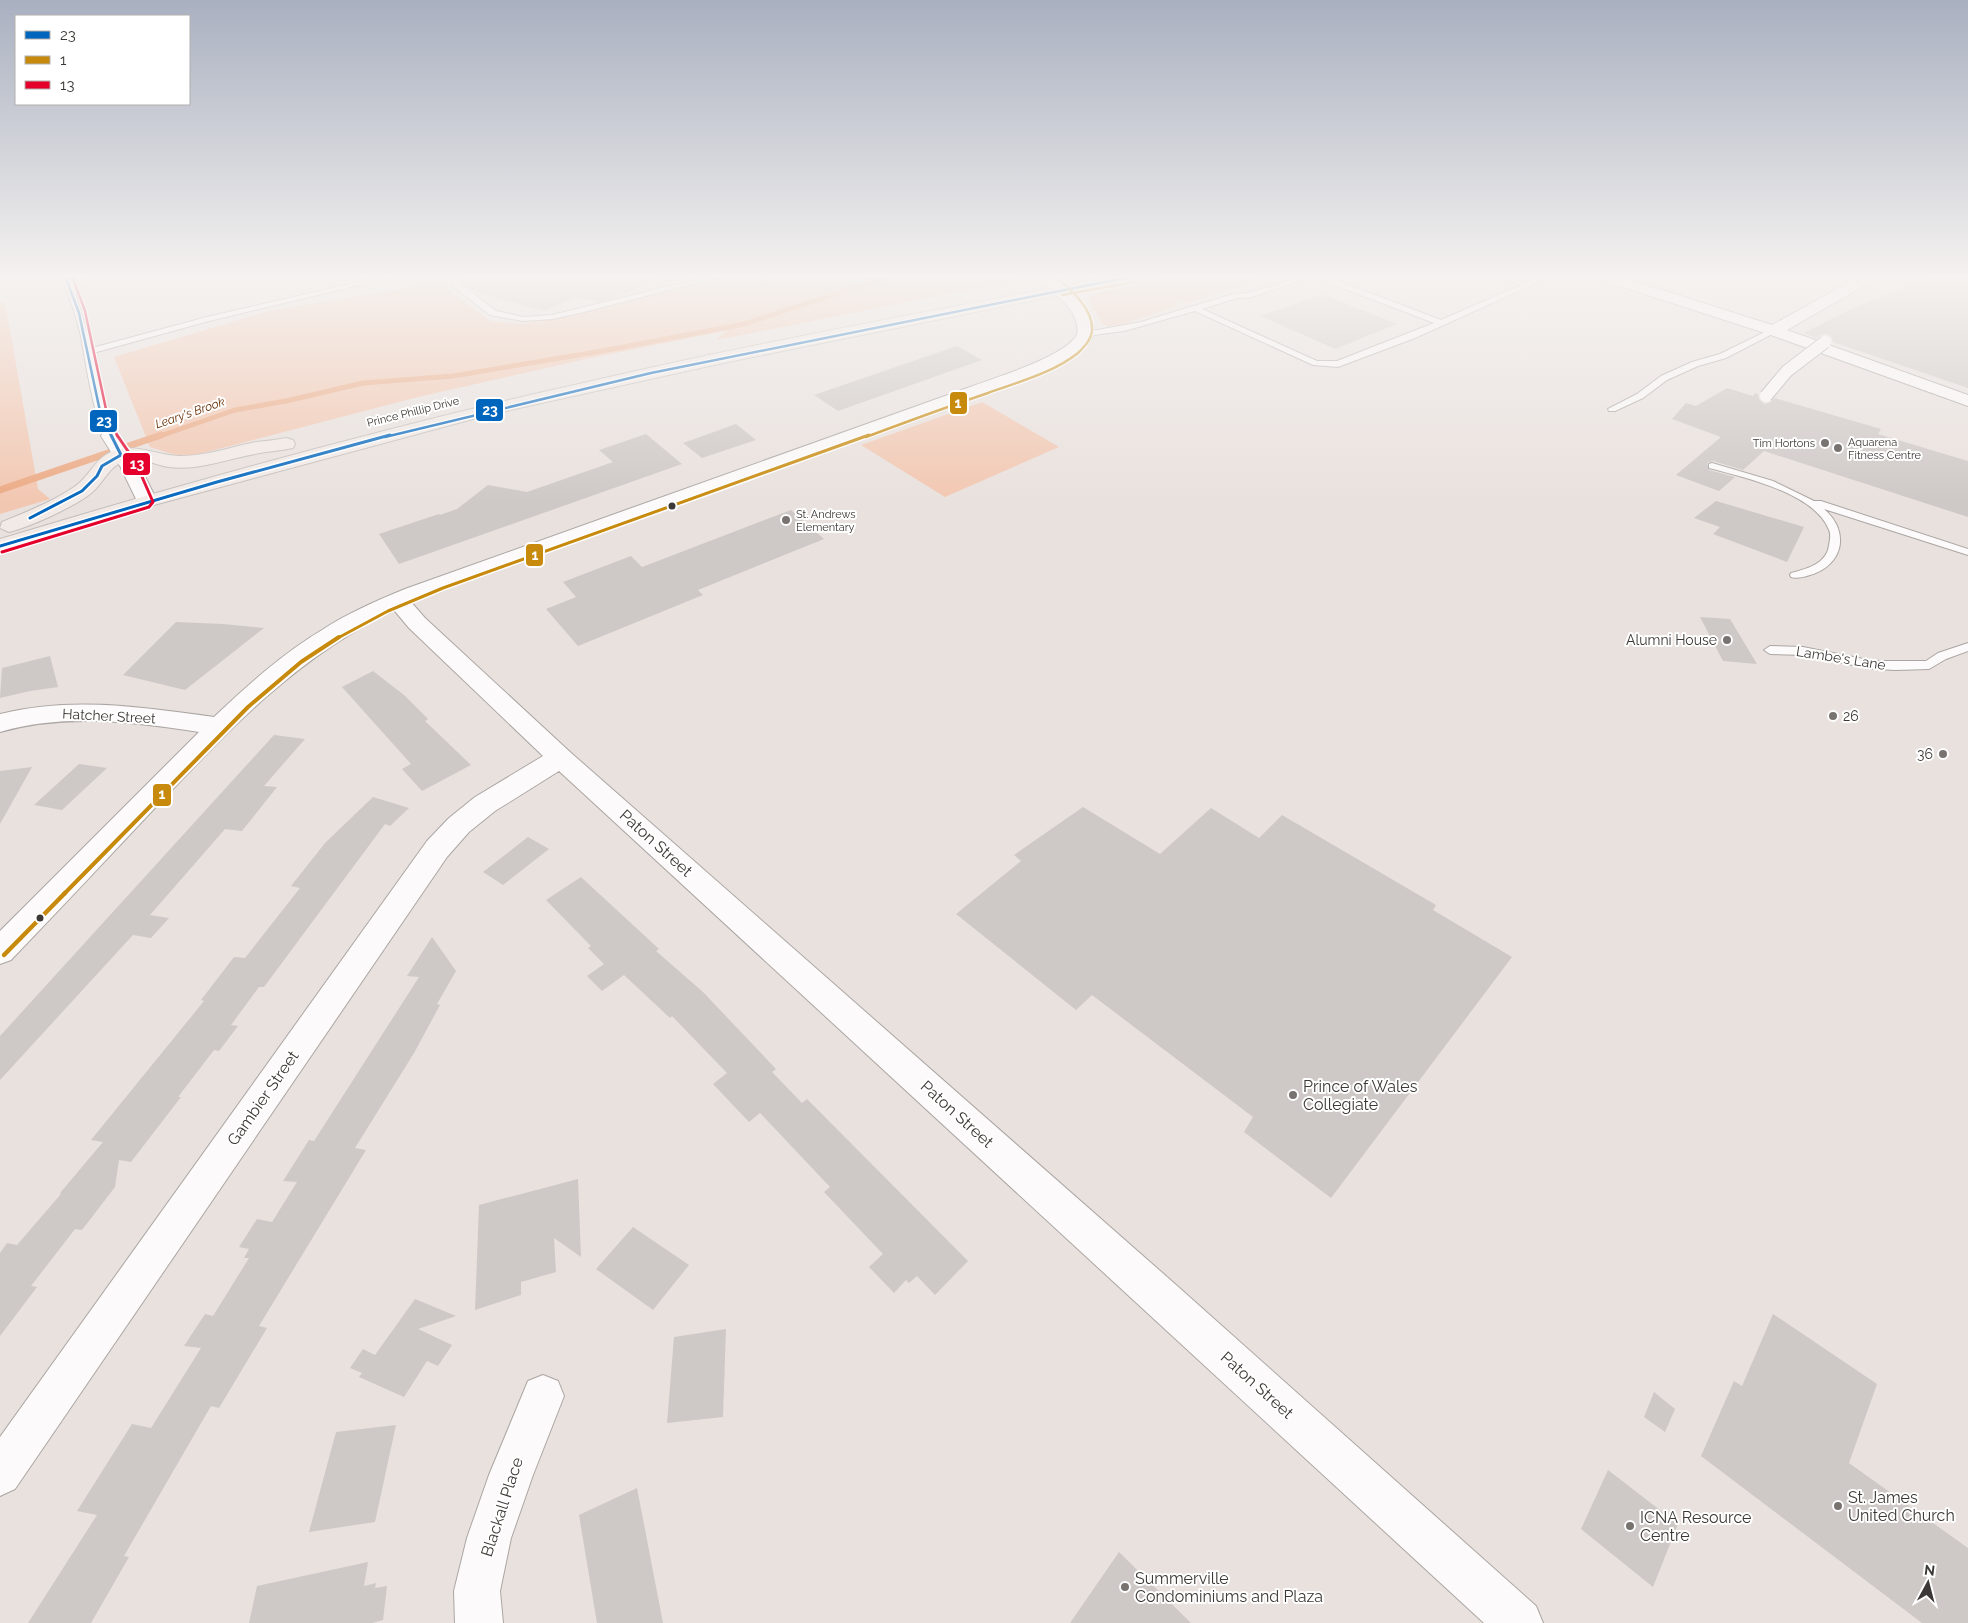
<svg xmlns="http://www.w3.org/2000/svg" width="1968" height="1623" font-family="Raleway,sans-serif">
  <rect width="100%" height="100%" fill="#e9e1de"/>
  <path fill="#f2c7b1" d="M728 276H1037L753 333 716 340 725 331 586 359 418 397 195 455H176L150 447 114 357 269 311 439 283 490 321 522 324 586 312Z
    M1179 276H1267L1188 303 1182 301 1176 303 1177 306 1123 324 1109 326 1102 324C1100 314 1089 306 1089 297L1097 293Z
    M0 302H5L38 489 50 499 0 514Z
    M982 402 1059 447 945 497 861 445Z"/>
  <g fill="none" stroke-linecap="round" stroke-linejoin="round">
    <path stroke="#ecaa84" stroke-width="5" d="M157 437 235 410 286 401 363 383 453 376 602 351 744 324 890 276"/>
    <path stroke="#ecaa84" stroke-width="7" d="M0 490 161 435"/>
  </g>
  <path fill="#cec8c6" d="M465 276H662L620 296 598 302 577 297 544 311 475 292 462 282Z
    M1935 276H1968V388L1833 342 1832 338 1828 334H1823L1816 338 1804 333 1851 309Z
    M1322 294 1397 324 1335 349 1261 316Z
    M957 346 982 360 838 411 814 395Z
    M1727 388 1753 396 1755 393 1758 394 1759 399 1764 404 1769 403 1775 398 1881 429 1878 434 1968 461V517L1764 451 1743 470 1713 461 1707 463 1709 470 1735 477 1719 491 1676 475 1721 437 1672 419 1686 403 1696 406Z
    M736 424 756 440 702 458 683 443Z
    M646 434 682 464 399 564 379 534 439 514 440 515 457 509 488 485 527 492 613 462 599 450Z
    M1716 501 1804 527 1787 562 1713 534 1720 527 1694 518Z
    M791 510 824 539 698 590 703 595 578 646 546 609 576 597 563 582 631 556 642 567Z
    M1700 617 1730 619 1757 664 1723 661Z
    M176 622 223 624 264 628 185 690 123 675Z
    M50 656 58 687 30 691 0 698 2 668Z
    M373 671 404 695 428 719 425 721 471 765 422 791 402 769 411 764 342 687Z
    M274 735 305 739 264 786 277 787 242 831 225 829 150 915 169 918 151 938 133 935 0 1080V1036Z
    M79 764 107 768 62 810 34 805Z
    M32 767 0 824V771Z
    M373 797 409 808 390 826 385 824 264 987H259L231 1025 238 1026 219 1051 214 1050 178 1097H181L131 1162 119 1160 115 1187 82 1230 75 1229 31 1286 37 1287 0 1336V1253L7 1243 17 1245 61 1194 60 1193 103 1142 91 1140 204 1001 201 1000 234 957 245 958 300 888 291 886 325 843Z
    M1083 807 1160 854 1211 808 1259 838 1282 815 1436 905 1433 910 1512 957 1331 1198 1244 1132 1253 1117 1092 995 1076 1010 956 914 1021 861 1014 855Z
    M528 837 549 849 503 885 483 872Z
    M581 877 659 949 656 951 703 992 776 1069 772 1072 802 1103 807 1099 968 1261 935 1295 917 1276 909 1283 906 1280 894 1293 869 1267 883 1254 824 1192 830 1187 760 1113 749 1122 713 1084 727 1073 672 1016 670 1018 624 975 602 991 587 976 604 964 588 948 591 946 546 900Z
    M432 937 456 971 437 1004 440 1005 414 1053 355 1148 366 1150 259 1326 267 1328 219 1408 211 1406 124 1556 129 1557 91 1623H28L97 1515 77 1511 132 1424 151 1428 201 1348 184 1346 205 1314 213 1316 249 1258H244L249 1249 239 1247 257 1219 272 1222 297 1182 283 1181 309 1140 314 1141 419 977 407 976Z
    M578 1179 581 1257 554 1238 556 1272 521 1282V1295L475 1310 479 1205Z
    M633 1227 689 1265 653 1310 596 1269Z
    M415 1299 456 1316 418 1329 452 1345 438 1366 427 1361 404 1397 359 1377 362 1373 350 1368 363 1349 375 1355Z
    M1773 1314 1877 1384 1849 1463 1968 1548V1623H1922L1701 1456 1734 1381 1742 1386Z
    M726 1329 723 1417 667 1423 674 1337Z
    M1654 1392 1675 1409 1665 1432 1644 1417Z
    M396 1425 375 1522 309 1532 336 1432Z
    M1608 1470 1678 1524 1653 1587 1581 1529Z
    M637 1488 663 1623H597L579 1515Z
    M1119 1552 1191 1623H1070Z
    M368 1562 364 1586 376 1583 375 1588 387 1586 383 1620 372 1623H249L257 1586Z"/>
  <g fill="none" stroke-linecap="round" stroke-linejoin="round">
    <g stroke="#aba6a3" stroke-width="2">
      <path id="service" d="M61 276H69L72 283 100 276H112L73 287 92 348 207 317 384 276H397L209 321 93 353 103 403 115 436 110 439C95 434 84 349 80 332 75 313 69 294 61 276Z
        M455 276H463L460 283 496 311 523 317 552 315 711 276H723L584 312 552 319 523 321 490 315 453 286Z
        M1305 276H1325L1441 320 1521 285 1496 276H1507L1527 283 1542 276H1552L1415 338 1338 367 1313 365 1195 311 1124 331 1086 336 1082 334 1086 332 1141 322 1233 294 1248 293ZM1315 276 1316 278 1434 323 1337 361H1317L1202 309 1237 298 1252 297Z
        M1771 329 1778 331 1726 358 1698 366 1667 380 1643 398 1615 411H1609L1608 409 1637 394 1661 376 1692 362 1720 354Z
        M1712 463 1773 481 1814 501H1821L1968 549V555L1824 509C1850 531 1844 565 1810 575 1804 577 1797 579 1791 577L1790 575 1791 573C1806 569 1827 564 1829 545 1830 540 1831 534 1829 530 1815 493 1743 477 1709 468V464Z
        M1968 643V651L1946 659 1929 669 1896 670 1873 669 1803 655 1770 654 1764 650 1770 646 1803 647 1873 661H1926L1938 653Z"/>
    </g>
    <g stroke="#aba6a3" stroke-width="2">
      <path id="minor" d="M1049 276C1061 277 1073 293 1080 302 1087 310 1095 322 1094 333 1089 359 1009 385 986 393L477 576 411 602 425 618 570 752 1175 1284 1536 1606 1543 1623H1484L559 771 495 811 469 832 447 857 15 1489 0 1496V1437L427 841 449 818 475 797 543 756 409 628 394 610C295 658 228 731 154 809 106 860 59 910 11 960L0 964V931L199 732C132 722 66 713 0 732V714C71 696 142 707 214 717 248 685 282 654 322 630 348 613 376 601 405 589L973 386C1000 376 1056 359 1074 339 1078 335 1078 330 1077 325 1074 305 1053 295 1043 280Z
        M1596 276H1618L1772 325 1860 276H1878L1876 279 1787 330 1968 395V406L1768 334 1598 279Z
        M110 430 117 432 140 466 157 501 154 505 147 507 140 505 137 501 120 466 101 436 103 432Z
        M543 1375 558 1381 564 1396 533 1475 511 1538 500 1591 503 1623H455L454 1591 467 1538 489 1475 528 1381Z"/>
    </g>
    <g stroke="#c1bebc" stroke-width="2">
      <path id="primary" d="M1112 276H1141L1139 279 1134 280 723 363 488 415 154 505 0 552V539C192 481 387 427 583 383 758 342 936 311 1112 276Z
        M286 438 293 440 295 444 293 448C280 451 267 451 255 454 227 459 198 471 168 467 154 465 138 455 124 461 107 468 103 485 89 495 69 509 32 526 9 532L0 528 2 522C26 512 52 502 74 487 92 475 93 458 116 450 139 444 159 456 180 456 206 456 230 447 256 442 266 441 276 440 286 438Z"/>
    </g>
    <use href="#service" fill="#fcfafa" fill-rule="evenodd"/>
    <use href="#minor" fill="#fcfafa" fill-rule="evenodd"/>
    <use href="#primary" fill="#f2eae6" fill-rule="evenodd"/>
    <g stroke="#aba6a3" stroke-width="14" stroke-linecap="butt">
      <path id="pedestrian-bridge" d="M1766 396 1787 371 1825 342"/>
    </g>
    <use href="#pedestrian-bridge" stroke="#fcfafa" stroke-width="12"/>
    <g stroke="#fff" stroke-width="5">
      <path id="bus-1-far1" d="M65 276 79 313 101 416 112 437
        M385 437 651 373 1134 276"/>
    </g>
    <g stroke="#fff" stroke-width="6">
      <path id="bus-1" d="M30 518 82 491 97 476 102 466 121 455 111 435
        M0 546 217 482 390 435"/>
    </g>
    <g stroke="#fff" stroke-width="5">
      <path id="bus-2-far3" d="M1062 295 1135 282
        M866 437C906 422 947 407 988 393 1018 382 1053 373 1078 353 1084 347 1091 340 1092 331 1094 309 1070 289 1055 276"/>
    </g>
    <g stroke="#fff" stroke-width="6">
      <path id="bus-2-far2" d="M336 639 388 611 443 588 869 435"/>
    </g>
    <g stroke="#fff" stroke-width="8">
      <path id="bus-2-far1" d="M64 894 248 707 301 662 339 637"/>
    </g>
    <g stroke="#fff" stroke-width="8">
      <path id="bus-2" d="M4 955 65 893"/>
    </g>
    <g stroke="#fff" stroke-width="5">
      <path id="bus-3-far1" d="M72 276 85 311 107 414 118 437"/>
    </g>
    <g stroke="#fff" stroke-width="6">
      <path id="bus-3" d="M2 552 149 507 153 502 136 463 117 435"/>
    </g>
    <use href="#bus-1-far1" stroke="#0065bd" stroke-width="2.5"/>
    <use href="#bus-1" stroke="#0065bd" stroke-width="3"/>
    <use href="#bus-2-far3" stroke="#c88a0d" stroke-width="2.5"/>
    <use href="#bus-2-far2" stroke="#c88a0d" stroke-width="3"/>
    <use href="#bus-2-far1" stroke="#c88a0d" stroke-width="4"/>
    <use href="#bus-2" stroke="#c88a0d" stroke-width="4.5"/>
    <use href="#bus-3-far1" stroke="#e4002b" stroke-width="2.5"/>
    <use href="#bus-3" stroke="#e4002b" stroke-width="3"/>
  </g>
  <linearGradient id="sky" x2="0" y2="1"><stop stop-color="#a9b0c0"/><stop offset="0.55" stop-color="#f5f2f0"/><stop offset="1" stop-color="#f5f2f0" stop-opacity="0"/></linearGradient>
  <rect width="1968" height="503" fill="url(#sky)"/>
  <g fill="#797370" stroke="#fff" stroke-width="2">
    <circle cx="1825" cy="443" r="5"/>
    <circle cx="1838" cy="448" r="5"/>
    <circle cx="786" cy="520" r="5"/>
    <circle cx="1727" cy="640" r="5"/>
    <circle cx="1833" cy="716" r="5"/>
    <circle cx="1943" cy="754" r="5"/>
    <circle cx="1293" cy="1095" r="5"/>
    <circle cx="1838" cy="1506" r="5"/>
    <circle cx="1630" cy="1526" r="5"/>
    <circle cx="1125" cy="1587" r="5"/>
  </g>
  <g fill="#3c3835" stroke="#fff" stroke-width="2">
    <circle cx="672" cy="506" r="4.5"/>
    <circle cx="40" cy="918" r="4.5"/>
  </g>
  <g text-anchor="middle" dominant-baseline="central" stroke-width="4" stroke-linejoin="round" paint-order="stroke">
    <g font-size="11" fill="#3c3835" stroke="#fff">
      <text transform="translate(413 412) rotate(-14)">Prince Phillip Drive</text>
    </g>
    <g font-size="11" fill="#3c3835" stroke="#fff" text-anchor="start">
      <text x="1848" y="442">Aquarena<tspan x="1848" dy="13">Fitness Centre</tspan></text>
      <text x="1815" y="443" text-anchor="end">Tim Hortons</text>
      <text x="796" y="514">St. Andrews<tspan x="796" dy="13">Elementary</tspan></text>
    </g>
    <g font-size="12" font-style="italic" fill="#672d04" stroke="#fff">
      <text transform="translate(190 413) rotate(-19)">Leary's Brook</text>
    </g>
    <g font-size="14" fill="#3c3835" stroke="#fff" text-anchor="end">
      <text x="1717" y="640">Alumni House</text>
      <text x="1843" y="716" text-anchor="start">26</text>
      <text x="1933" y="754">36</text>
    </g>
    <g font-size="14" fill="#3c3835" stroke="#fff">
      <text transform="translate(1841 658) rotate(9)">Lambe's Lane</text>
      <text transform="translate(109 716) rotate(3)">Hatcher Street</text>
    </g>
    <g font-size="16" fill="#3c3835" stroke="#fff">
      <text transform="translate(656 843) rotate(42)">Paton Street</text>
      <text transform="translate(263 1098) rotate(-55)">Gambier Street</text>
      <text transform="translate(957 1114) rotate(42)">Paton Street</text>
      <text transform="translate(1257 1385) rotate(42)">Paton Street</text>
      <text transform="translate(502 1507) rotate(-72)">Blackall Place</text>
    </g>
    <g font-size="16" fill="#3c3835" stroke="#fff" text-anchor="start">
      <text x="1303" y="1086">Prince of Wales<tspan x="1303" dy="18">Collegiate</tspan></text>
      <text x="1848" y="1497">St. James<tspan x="1848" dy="18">United Church</tspan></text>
      <text x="1640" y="1517">ICNA Resource<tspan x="1640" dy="18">Centre</tspan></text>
      <text x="1135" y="1578">Summerville<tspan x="1135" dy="18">Condominiums and Plaza</tspan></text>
    </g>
  </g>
  <g stroke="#fff" stroke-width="2">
    <rect x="949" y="391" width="19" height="24" rx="5" fill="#c88a0d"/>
    <rect x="475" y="398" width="29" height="24" rx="5" fill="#0065bd"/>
    <rect x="89" y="409" width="29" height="24" rx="5" fill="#0065bd"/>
    <rect x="122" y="452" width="29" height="24" rx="5" fill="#e4002b"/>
    <rect x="525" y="543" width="19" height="24" rx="5" fill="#c88a0d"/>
    <rect x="152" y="783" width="20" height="24" rx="5" fill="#c88a0d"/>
  </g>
  <g font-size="14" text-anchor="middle" font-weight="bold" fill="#fff">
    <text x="958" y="408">1</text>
    <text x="490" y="415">23</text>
    <text x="104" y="426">23</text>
    <text x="137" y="469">13</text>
    <text x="535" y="560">1</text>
    <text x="162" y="799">1</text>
  </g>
  <rect x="15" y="15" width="175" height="90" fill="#ffffff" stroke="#b1afae"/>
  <rect x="25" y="31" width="25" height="8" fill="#0065bd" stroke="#b1afae"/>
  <text x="60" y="40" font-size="15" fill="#3c3835">23</text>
  <rect x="25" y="56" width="25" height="8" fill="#c88a0d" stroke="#b1afae"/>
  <text x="60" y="65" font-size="15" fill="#3c3835">1</text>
  <rect x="25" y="81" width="25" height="8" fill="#e4002b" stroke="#b1afae"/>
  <text x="60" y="90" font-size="15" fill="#3c3835">13</text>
  <g transform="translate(1928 1583) rotate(7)" stroke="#ffffff" stroke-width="4" paint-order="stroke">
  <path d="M0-4L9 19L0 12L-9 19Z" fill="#3c3835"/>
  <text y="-8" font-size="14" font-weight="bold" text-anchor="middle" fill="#3c3835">N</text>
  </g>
</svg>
